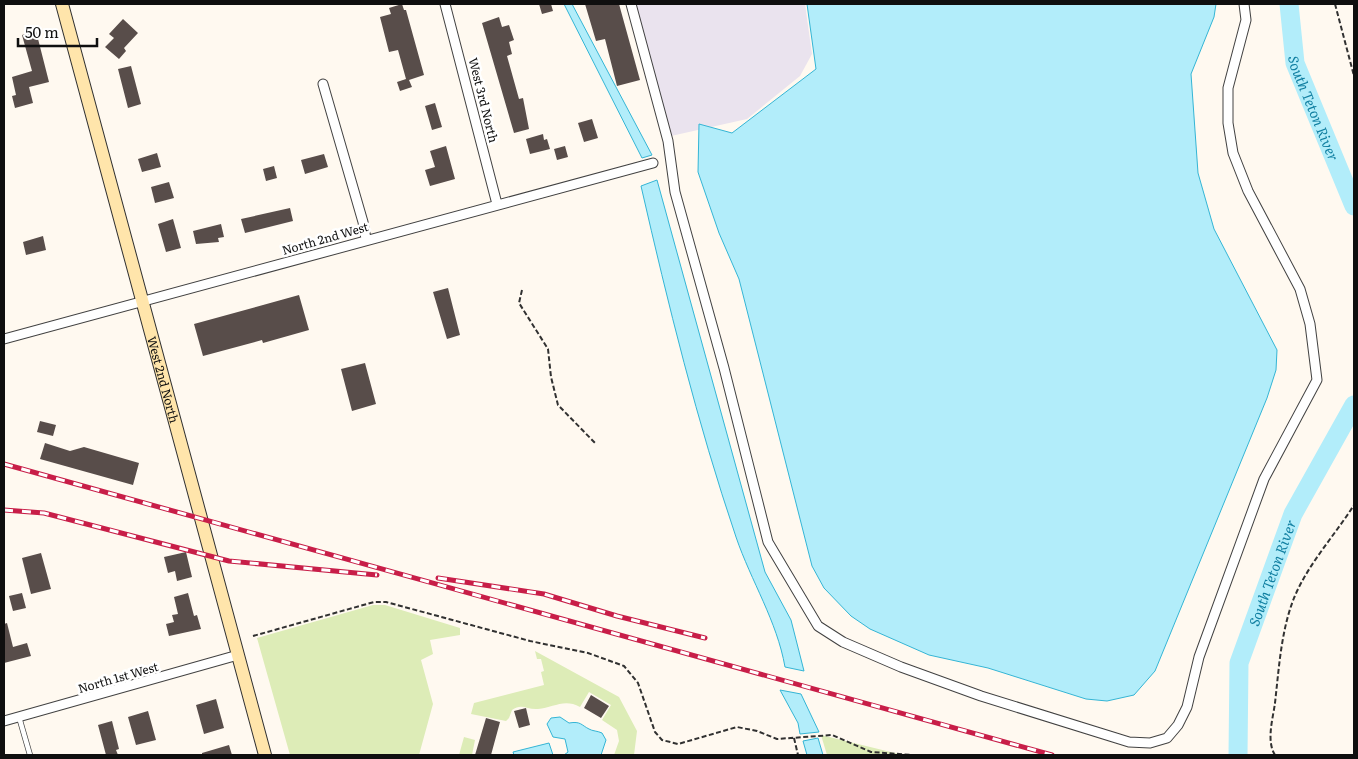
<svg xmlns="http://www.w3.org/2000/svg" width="1358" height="759" font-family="Literata,serif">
  <rect width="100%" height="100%" fill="#fff9f0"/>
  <path fill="#eae3ee" d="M635 4H805L812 54 800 76 747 119 671 136Z"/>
  <path fill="#ddecb7" d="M373 605H385L460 628V635L430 640 433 654 421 660 433 704 419 755H290L257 638Z
    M535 651 619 697 637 731 634 755H614L619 741 617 730 602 720 611 705 589 692 580 707C564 698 553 708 538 709 527 710 522 703 512 710L509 718 506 721 471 714 474 703 544 685 541 672 544 671 541 659H537Z
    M821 735 903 755H827Z
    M464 737 475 740 472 755H459Z"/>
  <path fill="#b2edfa" stroke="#34b5d5" d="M564 4H572L652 155 642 158Z
    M807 4H1216L1214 17 1191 74 1198 173 1214 229 1277 350 1276 370 1267 398 1155 671 1134 695 1107 701 1086 699 988 668 929 655 870 629 851 616 824 588 812 566 739 279 719 233 698 172 699 124 732 133 816 69Z
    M657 180 765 572 791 620 804 671 785 667C777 621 751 581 736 537 697 422 668 304 641 186Z
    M780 690 801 694 819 732 800 734 798 723Z
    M560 717 569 723C581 721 581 725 589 729 592 731 598 731 602 733L606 740 601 755H564L568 752 565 739 553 737 547 724 551 718Z
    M818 738 823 755H807L803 741Z
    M549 743 553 755H514L513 752Z"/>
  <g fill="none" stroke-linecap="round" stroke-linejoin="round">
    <g stroke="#b2edfa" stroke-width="19">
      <path id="s1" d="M1289 4 1295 63 1354 206"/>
      <path id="s2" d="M1238 755 1239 663 1293 514 1354 405"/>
    </g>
  </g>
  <path fill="#584d4a" d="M402 4 404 10H406L424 75 409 80 412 87 400 91 397 82 406 79 398 50 389 52 380 17 391 14 389 8Z
    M539 4H551L553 11 542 14Z
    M585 4H619L640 80 617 86 605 39 596 41Z
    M499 17 502 27 509 25 514 40 509 42 512 54 507 56 519 99 523 98 529 129 514 133 482 23Z
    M123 19 138 33 124 48 126 51 119 59 105 47 114 38 109 34Z
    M36 31 49 82 29 87 33 103 15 108 12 96 16 95 12 77 32 71 22 35Z
    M131 66 141 104 128 108 118 69Z
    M435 103 442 127 432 130 425 106Z
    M592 119 598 138 584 142 578 123Z
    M543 134 544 140 547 139 550 149 530 154 526 139Z
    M446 146 455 179 430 186 425 170 435 167 430 151Z
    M565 146 568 157 557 160 554 149Z
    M157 153 161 167 142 172 138 159Z
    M324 154 328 167 305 174 301 160Z
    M274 166 277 178 266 181 263 169Z
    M169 182 174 198 155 203 151 187Z
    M290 208 293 221 245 233 241 219Z
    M173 219 181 248 166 252 158 224Z
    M221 224 224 237 218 238 219 242 196 244 193 231Z
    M43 236 46 250 26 255 23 242Z
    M448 288 460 335 447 339 433 292Z
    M299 295 309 330 263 343 262 340 203 356 194 324Z
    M365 363 376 404 352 411 341 369Z
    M40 421 56 425 53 436 37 432Z
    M45 443 70 451 84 447 139 463 133 485 40 459Z
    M186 552 192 577 177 581 175 571 168 573 164 557Z
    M41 553 51 589 31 594 22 558Z
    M22 593 26 608 13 611 9 596Z
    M188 593 194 616 197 615 201 629 169 636 166 624 174 622 172 615 178 614 174 597Z
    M7 623 13 647 27 643 31 656 4 663V624Z
    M591 695 609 706 601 718 584 708Z
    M216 699 224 728 204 734 196 705Z
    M526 708 530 725 519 728 514 711Z
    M148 711 156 740 136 745 128 717Z
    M486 718 500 722 491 755H475Z
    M112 721 119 749 116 750 118 755H106L98 725Z
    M229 745 232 755H202V753Z"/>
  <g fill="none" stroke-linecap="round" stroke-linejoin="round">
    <g stroke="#424242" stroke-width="6">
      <path id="lane" d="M19 717 30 755"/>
    </g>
    <g stroke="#424242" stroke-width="11">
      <path id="street" d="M445 4 497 204
        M631 4 668 141 675 192 724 368 768 542 818 626 843 642 901 667 981 696 1129 742 1150 743 1167 738 1178 725 1187 707 1199 657 1264 479 1317 380 1310 324 1300 289 1248 191 1233 153 1228 123V88L1246 20 1244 4
        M323 84 363 222 366 239
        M4 339 653 163
        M4 721 238 655"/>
    </g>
    <g stroke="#313131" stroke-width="14">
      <g id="secondary">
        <path id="s3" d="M62 4 265 755"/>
      </g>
    </g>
    <path stroke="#313131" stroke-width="2" stroke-dasharray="5 2.5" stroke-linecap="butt" d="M1335 4 1354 76
      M522 290 519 303 548 349 551 377 558 405 596 444
      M253 636 374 602H386L530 641 588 653 624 666 638 683 655 732 662 740 678 744 737 727 757 731 777 739 832 735 871 752 913 755
      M794 738 798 755
      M1275 755C1266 741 1273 718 1275 703 1279 668 1281 631 1294 598 1308 564 1335 535 1354 505"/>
    <use href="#lane" stroke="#fff" stroke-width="4.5"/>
    <use href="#street" stroke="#fff" stroke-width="9"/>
    <use href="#secondary" stroke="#ffe5ab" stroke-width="12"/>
    <g stroke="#c81e48" stroke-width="5">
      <path id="rail" d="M4 464 1052 755
        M4 510 44 513 229 561 377 575
        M438 578 544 594 617 616 705 638"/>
    </g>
    <use href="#rail" stroke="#fff" stroke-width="3" stroke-dasharray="9" stroke-linecap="butt"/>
  </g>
  <g text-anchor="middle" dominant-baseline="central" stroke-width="5" stroke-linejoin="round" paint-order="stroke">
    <g font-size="12" fill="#0f0f0f" stroke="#fff">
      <text transform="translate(484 100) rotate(76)">West 3rd North</text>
      <text transform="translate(325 238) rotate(-16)">North 2nd West</text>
      <text stroke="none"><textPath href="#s3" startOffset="389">West 2nd North</textPath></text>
      <text transform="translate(118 677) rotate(-16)">North 1st West</text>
    </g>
    <g font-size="14" font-style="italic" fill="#107fa1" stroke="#fff">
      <text stroke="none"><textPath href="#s1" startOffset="108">South Teton River</textPath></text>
      <text stroke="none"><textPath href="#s2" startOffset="188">South Teton River</textPath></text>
    </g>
  </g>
  <rect width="1358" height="759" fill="none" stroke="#0f0f0f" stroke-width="10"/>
  <path d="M18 38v8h79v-8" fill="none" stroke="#0f0f0f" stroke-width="2.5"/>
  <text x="25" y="38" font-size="15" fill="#0f0f0f" stroke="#ffffff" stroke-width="4" paint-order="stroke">50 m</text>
</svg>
